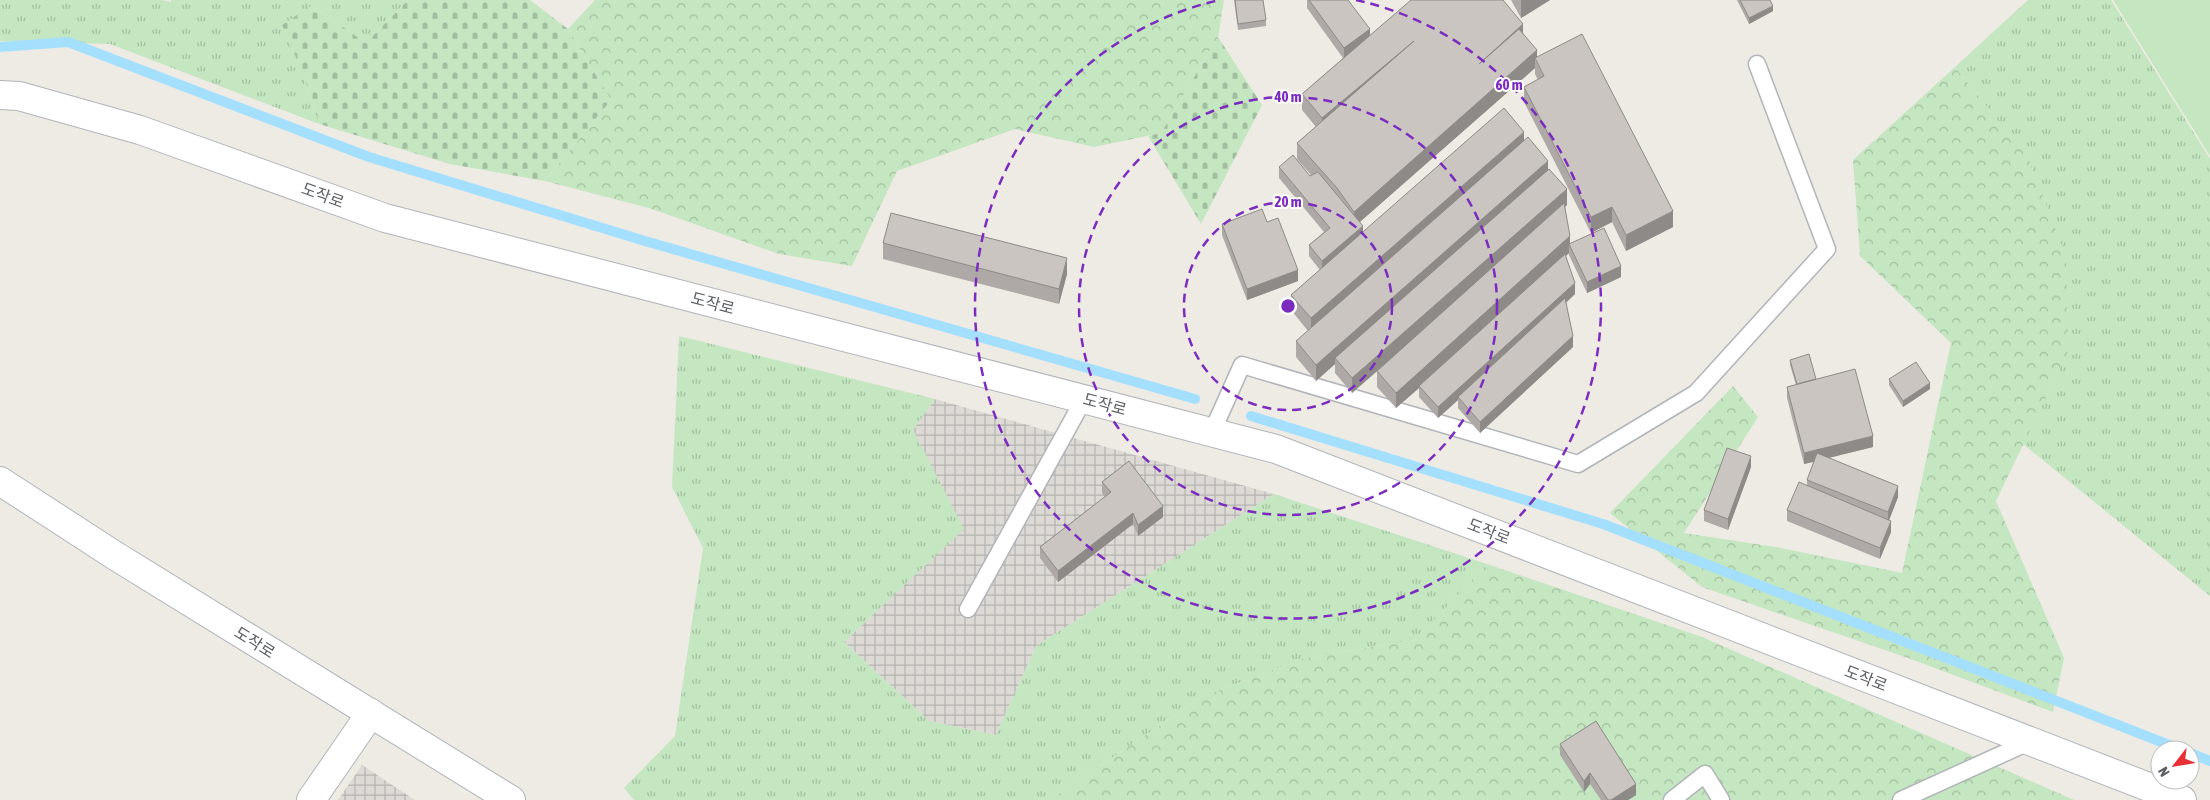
<svg xmlns="http://www.w3.org/2000/svg" width="2210" height="800" font-family="'Asap Condensed','Noto Sans KR',sans-serif">
  <defs>
    <pattern id="industrial-grid" width="8" height="8" patternUnits="userSpaceOnUse" patternTransform="scale(1.25)"><rect width="8" height="8" fill="#dddad6"/><path d="M0 4h8M4 0v8" fill="none" stroke="#b6b4b1"/></pattern>
    <pattern id="grass-tufts" width="24" height="20" patternUnits="userSpaceOnUse" patternTransform="scale(1.25)"><rect width="24" height="20" fill="#c4e6c0"/><path d="M3 7l-1-3M5 7V3M7 7l1-3M15 17l-1-3M17 17v-4M19 17l1-3" fill="none" stroke="#a2bea0"/></pattern>
    <pattern id="forest-crowns" width="20" height="18" patternUnits="userSpaceOnUse" patternTransform="scale(1.25)"><rect width="20" height="18" fill="#c4e6c0"/><path d="M2 6a3 3 0 1 1 6 0M12 15a3 3 0 1 1 6 0" fill="none" stroke="#a2bea0"/></pattern>
    <pattern id="cemetery-stones" width="16" height="16" patternUnits="userSpaceOnUse" patternTransform="scale(1.25)"><rect width="16" height="16" fill="#c4e6c0"/><path d="M2 7V4a2 2 0 0 1 4 0v3zM10 15v-3a2 2 0 0 1 4 0v3z" fill="#a2bea0"/></pattern>
  </defs>
  <rect width="100%" height="100%" fill="#eeebe4"/>
  <path fill="url(#industrial-grid)" d="M935 399 1274 494 1036 646 996 735 929 721 844 642 963 529 913 430Z
    M362 765 415 800H338Z"/>
  <path fill="url(#grass-tufts)" d="M0 0H162L171 2V0H408L366 43 312 5 304 76 319 124 110 44 0 41Z
    M2028 0H2111L2210 159V596L2023 444 2068 352 2028 158 1955 67Z
    M679 336 935 399 913 430 964 529 844 642 929 721 996 735 1036 646 1274 494 1487 564 1415 640 1305 658 1202 697 1050 800H634L624 788 675 736 703 548 672 487Z"/>
  <path fill="url(#forest-crowns)" d="M595 0H1224L1218 37 1161 133 1094 147 1015 129 897 171 852 266 779 254 649 208 545 181 611 100 568 29Z
    M1955 67 2028 158 2066 256 2068 352 1996 501 2064 658 2053 712 1908 658 1702 587 1610 513 1733 386 1758 417 1684 533 1781 548 1902 573 1951 343 1860 256 1853 160Z
    M1487 564 1702 637 2074 800H1050L1202 697 1305 658 1415 640Z"/>
  <path fill="url(#cemetery-stones)" d="M408 0H530L568 29 611 100 545 181 450 164 319 124 304 76 282 25 312 5 366 43Z
    M1218 37 1262 105 1201 224 1148 136 1161 133Z"/>
  <path fill="#c4e6c0" d="M2113 0H2210V156Z"/>
  <g fill="none" stroke-linecap="round" stroke-linejoin="round">
    <path stroke="#a4e0fe" stroke-width="10" d="M0 47 68 42 369 157 645 241 1195 399
      M1251 416 1603 524 2182 750
      M2190 753 2210 761"/>
    <g stroke="#b1b5b9" stroke-width="19">
      <path id="lane" d="M1212 432 1242 365 1578 464 1696 393 1827 249 1757 64
        M968 609 1084 399
        M1672 800 1705 774 1721 800
        M1901 800 2031 741"/>
    </g>
    <g stroke="#b1b5b9" stroke-width="30">
      <path id="street" d="M0 95 19 96 140 130 385 218 1276 449 2182 800
        M311 800 371 713"/>
    </g>
    <g stroke="#b0b4b9" stroke-width="30">
      <path id="secondary" d="M0 481 114 555 511 800"/>
    </g>
    <use href="#lane" stroke="#fff" stroke-width="16"/>
    <use href="#street" stroke="#fff" stroke-width="28"/>
    <use href="#secondary" stroke="#fff" stroke-width="28"/>
  </g>
  <path fill="#aea9a6" d="M1234 0H1263L1266 20V26L1238 30Z
    M1307 0H1348L1370 36 1523 33 1537 57 1673 227 1626 251 1612 222 1591 233 1524 102V87L1538 80 1535 74V68L1360 222 1363 232 1524 142 1548 170 1567 205 1565 207 1570 243 1621 277 1587 293 1569 255V253L1566 256 1575 294 1566 303 1573 347 1480 433 1458 408V400L1438 418 1419 397V388L1396 408 1377 387V371L1352 393 1335 373V364L1316 381 1296 357V341L1308 331 1291 310V295L1320 270 1309 256V245L1324 232 1279 178V167L1310 176 1311 175 1297 159V143L1316 127 1302 110V94L1343 58 1307 8Z
    M1511 0H1550L1521 18Z
    M1737 0H1770L1773 11 1749 24Z
    M1267 222 1298 281 1247 300 1222 235V224Z
    M883 243 1067 274 1059 304 883 259Z
    M1790 360 1816 379 1873 447 1828 458 1898 497 1889 520 1891 532 1880 559 1787 521V510L1807 485V480L1814 462 1804 464 1787 398V387L1796 385 1790 365Z
    M1889 379 1930 389 1903 407 1889 385Z
    M1751 467 1728 530 1704 521V510Z
    M1102 482 1163 517 1138 536 1133 524 1058 582 1040 558V547L1105 497 1102 493Z
    M1560 744 1636 795 1628 800H1601L1590 784 1584 792 1560 755Z"/>
  <path fill="#8d8a87" d="M1521 0H1550L1521 18Z
    M1773 6V11L1749 24V18Z
    M1523 24V40L1479 64Z
    M1370 29V40L1344 59V48Z
    M1414 41 1322 134V118Z
    M1537 50V63L1535 58V68L1354 227V212Z
    M1524 132V147L1311 334V318Z
    M1548 161V176L1335 358V364L1316 381V365Z
    M1567 189V205L1352 393V378Z
    M1612 207V222L1591 233V217Z
    M1673 211V227L1626 251V235Z
    M1363 226V237L1322 272V261Z
    M1570 236V247L1569 244V253L1420 387 1419 386V388L1396 408V393Z
    M1067 258V274L1059 304V289Z
    M1621 266V277L1587 293V282Z
    M1298 270V281L1247 300V289Z
    M1575 283V294L1459 399 1458 397V400L1438 418V407Z
    M1573 336V347L1480 433V422Z
    M1930 383V389L1903 407V401Z
    M1873 436V447L1804 464V453Z
    M1751 456V467L1728 530V519Z
    M1898 486V497L1888 523V512Z
    M1163 506V517L1138 536V525Z
    M1133 513V524L1058 582V571Z
    M1891 521V532L1880 559V548Z
    M1590 773V784L1584 792V781Z
    M1636 784V795L1628 800H1611Z"/>
  <path fill="#cac5c1" stroke="#8d8a87" d="M1235 0H1263L1266 20 1238 24Z
    M1309 0H1348L1370 29 1344 48Z
    M1411 0H1503L1523 24 1479 64 1519 29 1537 50 1354 212 1337 188 1297 143 1414 41 1322 118 1302 94Z
    M1740 0H1770L1773 6 1749 18Z
    M1582 34 1673 211 1626 235 1612 207 1591 217 1524 87 1544 76 1535 58Z
    M1504 108 1524 132 1311 318 1291 295Z
    M1528 137 1548 161 1316 365 1296 341Z
    M1293 155 1310 176 1318 172 1363 226 1322 261 1309 245 1330 228 1279 167Z
    M1549 169 1567 189 1352 378 1335 358Z
    M1564 203 1570 236 1396 393 1377 371Z
    M1262 209 1267 222 1278 218 1298 270 1247 289 1222 224Z
    M891 213 1067 258 1059 289 883 243Z
    M1604 228 1621 266 1587 282 1569 244Z
    M1565 254 1575 283 1438 407 1419 386Z
    M1565 298 1573 336 1480 422 1458 397Z
    M1809 354 1816 379 1797 384 1790 360Z
    M1916 362 1930 383 1903 401 1889 379Z
    M1855 369 1873 436 1804 453 1787 387Z
    M1727 448 1751 456 1728 519 1704 510Z
    M1817 453 1898 486 1888 512 1807 480Z
    M1129 461 1163 506 1138 525 1133 513 1058 571 1040 547 1111 492 1102 482Z
    M1799 482 1891 521 1880 548 1787 510Z
    M1596 721 1636 784 1611 800H1608L1590 773 1584 781 1560 744Z"/>
  <g fill="none" stroke="#7b2cbf" stroke-width="2.5" stroke-dasharray="9 6">
    <circle cx="1288" cy="306" r="104"/>
    <circle cx="1288" cy="306" r="209"/>
    <path d="M1356 0A313 313 0 1 1 1220 0"/>
  </g>
  <g text-anchor="middle" dominant-baseline="central" stroke-width="4" stroke-linejoin="round" paint-order="stroke">
    <g font-size="16" fill="#5c6064" stroke="#fff">
      <text transform="translate(323 195) rotate(20)">도작로</text>
      <text transform="translate(713 303) rotate(15)">도작로</text>
      <text transform="translate(1105 404) rotate(15)">도작로</text>
      <text transform="translate(1489 531) rotate(21)">도작로</text>
      <text transform="translate(255 642) rotate(32)">도작로</text>
      <text transform="translate(1866 678) rotate(21)">도작로</text>
    </g>
  </g>
  <circle cx="1288" cy="306" r="8" fill="#7b2cbf" stroke="#fff" stroke-width="2.5"/>
  <g font-size="15" text-anchor="middle" font-weight="bold" fill="#7b2cbf" stroke="#fff" stroke-width="4" stroke-linejoin="round" paint-order="stroke">
    <text x="1509" y="90">60 m</text>
    <text x="1288" y="102">40 m</text>
    <text x="1288" y="207">20 m</text>
  </g>
  <g transform="translate(2175 765) rotate(239)"><circle r="24" fill="#ffffff" stroke="#bebfc1"/>
  <path d="M0-4L9 19L0 12L-9 19Z" fill="#e83035"/>
  <text y="-8" font-size="14" font-weight="bold" text-anchor="middle" fill="#5c6064">N</text>
  </g>
</svg>
